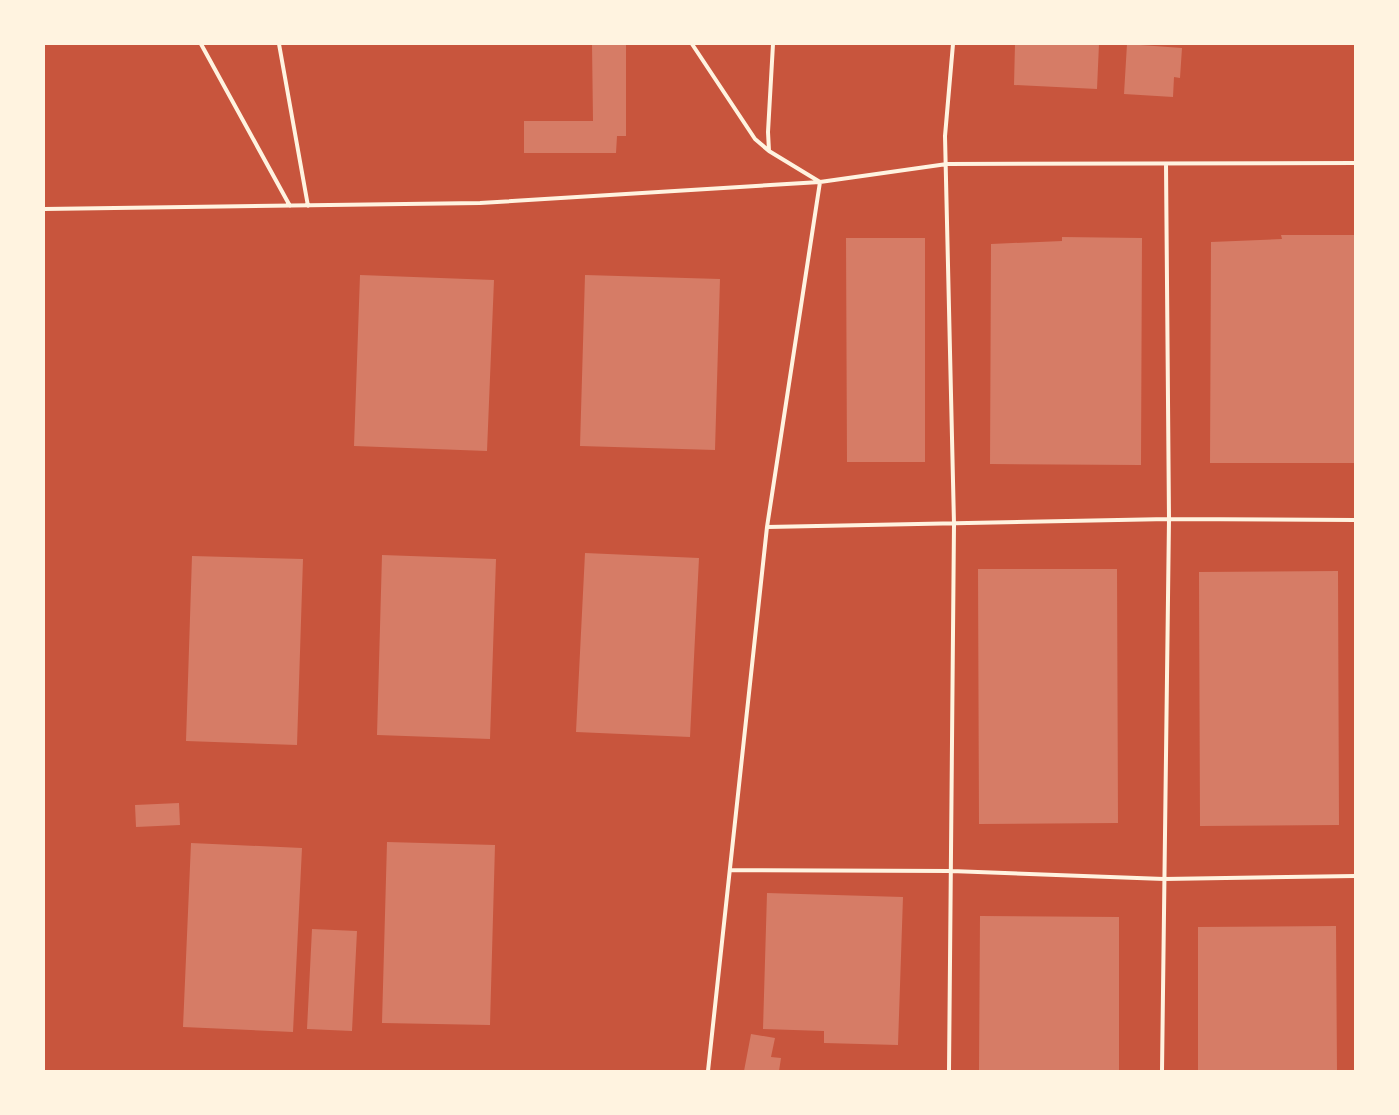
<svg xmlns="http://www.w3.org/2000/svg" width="1399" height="1115" font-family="'Asap Condensed',sans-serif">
  <rect width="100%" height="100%" fill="#c8553d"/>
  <path fill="#d67c66" d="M592 44H626V136H617L616 153H524V121H593Z
    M1015 44H1099L1097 89 1014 85Z
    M1127 44 1182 48 1180 78 1174 77 1173 97 1124 94Z
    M1281 235H1355V463H1210L1211 242 1282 239Z
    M1062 237 1142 238 1141 465 990 464 991 244 1062 241Z
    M846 238H925V462H847Z
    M360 275 494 280 487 451 354 446Z
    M585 275 720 279 715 450 580 446Z
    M585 553 699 558 690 737 576 732Z
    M382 555 496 559 490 739 377 735Z
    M192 556 303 559 297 745 186 741Z
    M978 569H1117L1118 823 979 824Z
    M1338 571 1339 825 1200 826 1199 572Z
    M179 803 180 825 136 827 135 805Z
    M387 842 495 845 490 1025 382 1023Z
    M191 843 302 848 293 1032 183 1027Z
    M767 893 903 897 898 1045 824 1043V1031L763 1029Z
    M980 916 1119 917V1071H979Z
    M1336 926 1337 1071H1198V927Z
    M312 929 357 931 352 1031 307 1029Z
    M751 1034 775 1038 771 1057 781 1058 779 1071H744Z"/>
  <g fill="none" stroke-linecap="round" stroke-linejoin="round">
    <path stroke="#fff3e0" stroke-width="4" d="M201 44 290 206
      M279 44 308 206
      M692 44 755 139 769 151 820 182
      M769 151 768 132 773 44
      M44 209 480 203 820 182
      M767 527 1169 519 1355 520
      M730 870 951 871 1164 879 1355 876
      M708 1071 767 527 820 182 947 164 1355 163
      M949 1071 954 524 945 136 953 44
      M1162 1071 1169 519 1166 164"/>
  </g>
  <rect width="1399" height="1115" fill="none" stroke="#fff3e0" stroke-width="90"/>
</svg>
